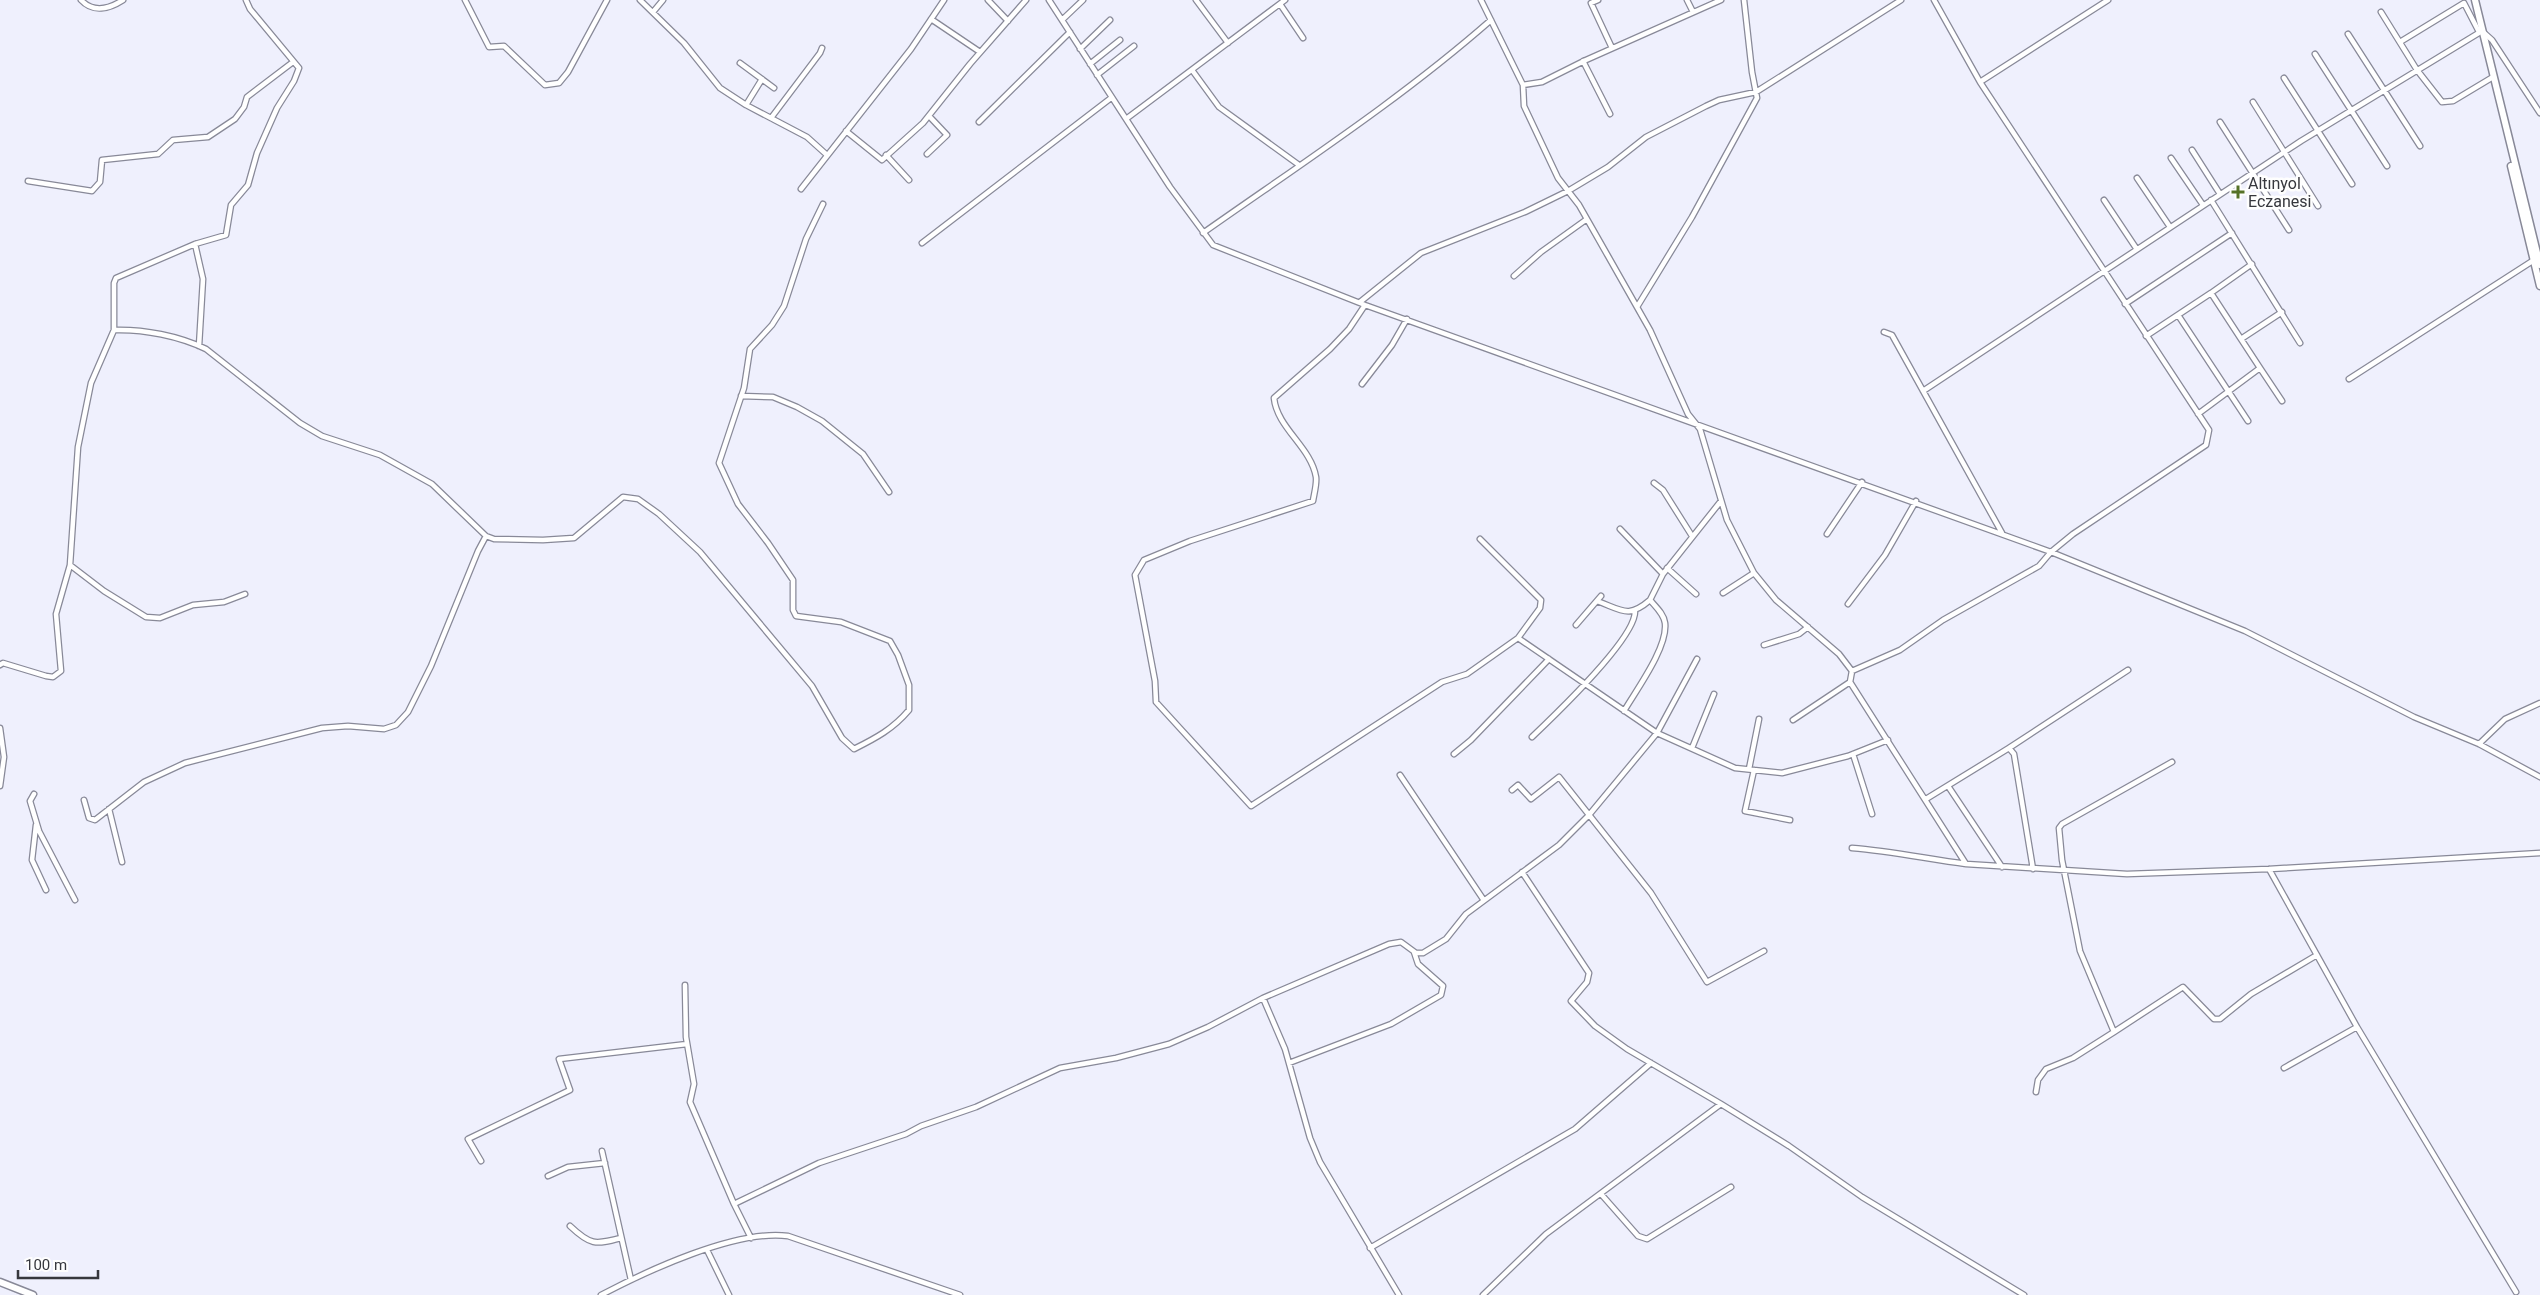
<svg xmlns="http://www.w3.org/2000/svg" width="2540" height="1295" font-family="Roboto,sans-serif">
  <rect width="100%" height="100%" fill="#eff0fd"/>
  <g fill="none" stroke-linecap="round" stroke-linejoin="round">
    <g stroke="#888998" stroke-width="7">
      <path id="street" d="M81 0C93 13 109 9 123 0
        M465 0 489 47 504 46 545 85 559 83 568 72 607 0
        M640 0 684 43 720 88 746 105 807 137 827 155
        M988 0 1008 21
        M1049 0 1170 187 1213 245 1365 305 2051 552 2245 631 2414 717 2479 744 2540 777
        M1196 0 1228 43
        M1481 0 1523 85 1524 106 1558 178 1579 205 1608 256 1650 330 1688 414 1700 429 1727 520 1754 573 1776 600 1839 654 1852 671 1900 650 1943 620 2039 566 2051 552 2073 534 2206 445 2209 430 1980 82 1934 0
        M1598 0 1591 3 1612 48
        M1687 0 1693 12
        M1280 4 1303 38
        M653 12 663 0
        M2381 12 2417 70 2442 102 2453 101 2493 77
        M931 19 980 52
        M1062 20 1083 0
        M2348 34 2420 146
        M2400 42 2464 3 2479 32
        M1080 49 1110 20
        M2315 54 2387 166
        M1583 61 1610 114
        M740 63 774 88
        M1090 64 1120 40
        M1192 70 1219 107 1299 165
        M1097 75 1134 46
        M2284 78 2352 184
        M1980 82 2108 0
        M1523 85 1542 82 1586 60 1721 0
        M2253 102 2318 206
        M746 105 762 79
        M771 118 820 53 822 48
        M1126 119 1285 0
        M979 122 1070 32
        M2220 122 2289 230
        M846 131 882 160 923 123 970 64 1026 0
        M2192 150 2220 194
        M927 154 947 135 929 116
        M886 155 909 180
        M2171 158 2203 205
        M2137 178 2170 227
        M28 181 92 191 100 182 102 160 158 154 173 140 208 137 235 119 244 107 247 97 293 62
        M801 189 911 49 944 0
        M2104 200 2136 248
        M2211 200 2300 343
        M1203 233C1301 164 1401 99 1491 20
        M922 243 1111 98
        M2252 264 2211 293 2241 339 2282 312
        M1514 276 1541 252 1587 219
        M1360 302 1421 253 1525 212 1568 191 1608 167 1646 137 1706 106 1719 100 1756 92 1901 0
        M2125 304 2232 233
        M1365 305 1349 329 1330 349 1274 398C1277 428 1311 447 1316 477 1317 484 1314 494 1313 501L1190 541 1144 560 1135 575 1155 681 1156 702 1251 806 1442 682 1467 674 1518 638 1657 733 1735 768 1782 773 1848 756 1888 740
        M1637 307 1692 217 1757 98 1752 72 1744 0
        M2178 315 2248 421
        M114 330V283L116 278 195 244
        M1884 332 1892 335 2002 533
        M2146 336 2211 293
        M199 346 203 279 195 244 226 235 231 205 248 185 257 153 277 108 294 81 299 68 250 9 246 0
        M2260 368 2282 401
        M2349 379 2534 260
        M1362 384 1392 345 1407 319
        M1923 391 2301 141 2482 31 2492 40 2540 113
        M741 396 773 397 797 407 822 421 863 454 889 492
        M2198 414 2260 368 2241 339
        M1654 483 1663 490 1692 536
        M1620 529 1663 574
        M1827 534 1862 482
        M1480 539 1541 600 1540 608 1518 638
        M1667 568 1696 594
        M1723 593 1754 573
        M245 594 224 602 193 605 160 618 146 617 104 591 70 565 78 447 91 383 114 330C144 329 179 336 206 349L300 423 322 436 380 455 432 484 486 536 494 539 543 540 574 538 623 497 638 499 659 514 700 552 812 686 842 738 854 749C876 738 893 729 909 710V685L898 655 890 641 841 622 796 616 793 610V580L768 543 738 504 719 463 744 388 750 349 772 325 784 306 806 239 823 204
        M1597 601C1622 610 1628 619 1650 600
        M1848 604 1885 555 1916 501
        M1576 625 1601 596
        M1764 645 1799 634 1808 627
        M0 665 3 663 46 676 53 677 61 671 56 614 70 565
        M1852 671 1850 682 1966 864 2127 874 2269 869 2540 853
        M1624 711C1637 689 1668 647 1665 623 1664 614 1656 607 1650 600L1663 574 1721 501
        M1793 720 1850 682
        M0 728 4 757 0 786
        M1532 737C1553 717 1636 638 1635 611
        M2479 744 2505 719 2540 703
        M1692 748 1714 694
        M2009 748 2128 670
        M1454 754 1471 740 1549 659
        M1853 754 1872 814
        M2172 762 2062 824 2059 828 2062 860 2080 951 2114 1032 2183 987 2214 1019H2220L2251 994 2317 955
        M1749 769 1759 719
        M1754 770 1745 811 1790 820
        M1400 775 1483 899
        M1948 786 2002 867
        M1512 790 1518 785 1531 799 1559 777 1651 893 1707 982 1764 951
        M34 794 30 801 39 831 75 900
        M1926 799 2009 748 2014 754 2033 869
        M84 800 89 818 95 820 144 782 185 763 322 728 348 726 384 729 396 725 408 712 431 666 478 551 486 536
        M109 809 122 862
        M36 825 32 860 46 890
        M1852 848C1890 851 1928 859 1966 864
        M2269 869 2357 1027 2284 1068
        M1522 872 1589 973 1587 982 1571 1001 1595 1026 1627 1049 1721 1104 1789 1146 1862 1197 2024 1295
        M685 985 686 1037 694 1084 690 1102 734 1204
        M1263 998 1285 1049 1310 1138 1320 1162 1399 1295
        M2357 1027 2516 1292
        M1289 1063 1391 1024 1441 995 1443 986 1418 964 1414 952
        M2036 1092 2038 1080 2046 1069 2073 1058 2114 1032
        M602 1151 631 1280
        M481 1161 468 1139 570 1090 559 1059 687 1044
        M548 1176 568 1167 605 1163
        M1601 1194 1638 1236 1647 1239 1731 1187
        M570 1226C590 1245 595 1245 621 1238
        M751 1238 734 1204 819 1163 906 1134 921 1126 976 1107 1060 1068 1116 1058 1169 1044 1208 1027 1263 998 1389 944 1401 942 1416 953H1423L1446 939 1466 914 1559 845 1589 815 1657 733 1697 659
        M1370 1248 1575 1129 1651 1063
        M707 1250 729 1295
        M601 1295C647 1271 736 1229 788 1236L960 1295
        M1483 1295 1546 1234 1721 1104"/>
    </g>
    <g stroke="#888998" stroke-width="9">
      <path id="secondary" d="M2475 0 2540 265
        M2511 166 2540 286
        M0 1282 33 1295"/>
    </g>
    <use href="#street" stroke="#fff" stroke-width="4.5"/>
    <use href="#secondary" stroke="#fff" stroke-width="6"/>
  </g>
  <path fill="#567227" stroke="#fefefe" stroke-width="2" d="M2235.5 184.5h5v5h5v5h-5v5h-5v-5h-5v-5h5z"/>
  <g text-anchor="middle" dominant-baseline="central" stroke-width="5" stroke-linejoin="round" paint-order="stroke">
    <g font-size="16" fill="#36373d" stroke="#fefefe" text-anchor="start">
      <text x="2248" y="183">Altınyol<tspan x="2248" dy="18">Eczanesi</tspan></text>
    </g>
  </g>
  <path d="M18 1270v8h80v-8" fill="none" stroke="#36373d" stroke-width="2.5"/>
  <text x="25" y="1270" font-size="15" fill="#36373d" stroke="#fefefe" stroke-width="4" paint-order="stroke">100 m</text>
</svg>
